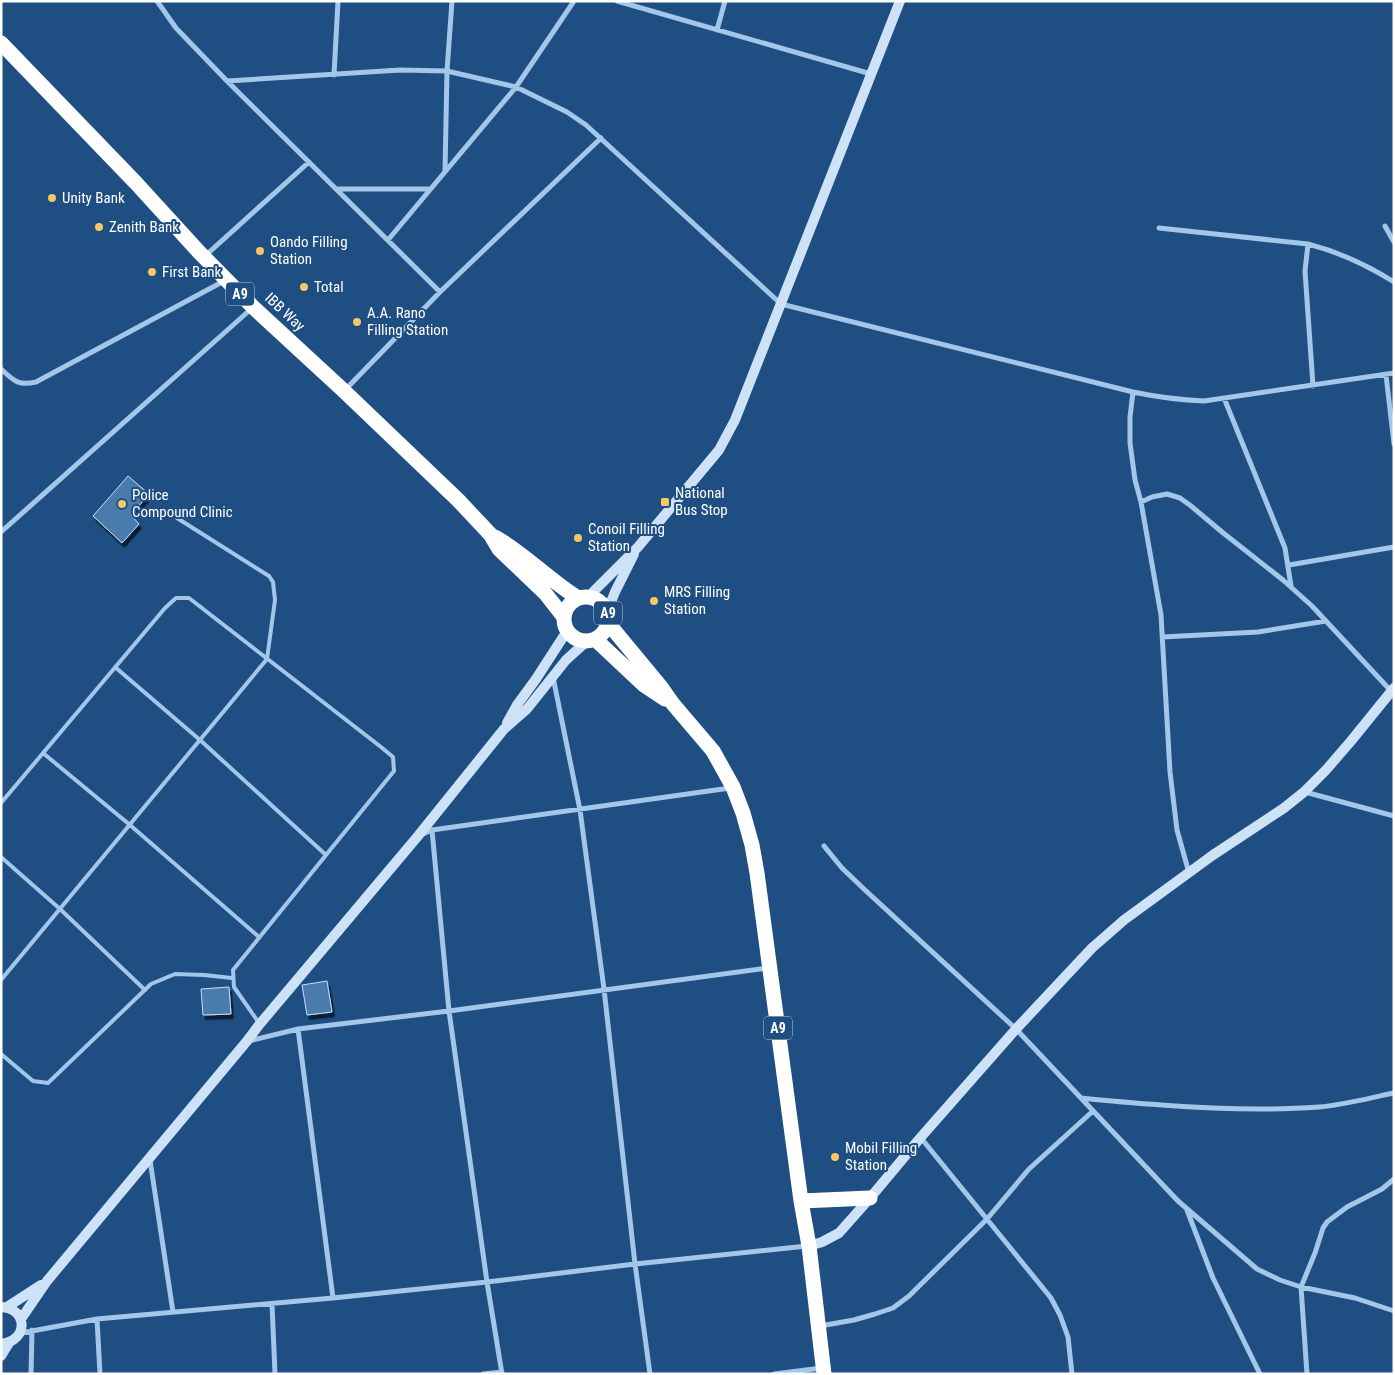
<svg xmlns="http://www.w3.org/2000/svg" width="1395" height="1375" font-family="'Roboto Condensed',sans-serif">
  <defs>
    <filter id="shadow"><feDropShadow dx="2.5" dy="4.5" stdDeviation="0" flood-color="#0009"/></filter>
  </defs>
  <rect width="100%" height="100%" fill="#1e4e82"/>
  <path fill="#4a7bac" stroke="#c7dff7" filter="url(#shadow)" d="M128 476 149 494 131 515 139 524 122 543 93 516Z
    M327 981 332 1012 307 1015 302 985Z
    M229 987 231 1014 203 1015 201 989Z"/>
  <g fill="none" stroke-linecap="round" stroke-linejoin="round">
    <path stroke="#a3c6e9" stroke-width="4" d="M115 667 200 740 326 855
      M43 753 130 825 259 937
      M1 803 165 608 176 598H189L381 747 393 757 394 771 233 970 234 987 259 1023
      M1 857 60 909 145 990
      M1 980 267 659 275 600 273 582 269 576 177 518
      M1 1054 33 1081 48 1083 151 984 175 974 204 975 232 978"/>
    <path stroke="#a3c6e9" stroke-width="5" d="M157 1 176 28 227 81 440 292
      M617 1 871 74
      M717 30 725 1
      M334 75 338 1
      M227 81 400 70 447 71 516 87 567 112 586 125 781 304 1133 392C1157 397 1180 400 1204 401L1394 373
      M445 171 447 71 452 1
      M337 189H430
      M1385 226 1394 242
      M1159 228 1308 244C1339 252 1367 265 1394 282
      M388 240 516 87 574 1
      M1308 244 1305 271 1313 386
      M206 255 309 162
      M1 369C14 381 18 386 36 382L224 281
      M1386 375 1394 444
      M345 390 440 292 601 138
      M1133 392 1130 417V443L1135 480 1141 502 1161 615 1170 772 1177 830 1189 873
      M1224 398 1285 548 1291 586
      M1141 502 1152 497 1167 494 1180 498 1191 506 1222 532 1283 580 1312 606 1391 691
      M1 532 251 309
      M1289 565 1394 547
      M1162 637 1258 632 1326 621
      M553 677 580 810 604 989 635 1264 650 1374
      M1305 792 1394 816
      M432 830 730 788
      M421 835 432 830 449 1011 487 1282 502 1374
      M824 846 842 868 865 890 1016 1029 1178 1201 1257 1269 1280 1280 1301 1287 1355 1298 1394 1311
      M298 1029 333 1298
      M249 1041 298 1029 449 1011 767 968
      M1081 1098C1108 1101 1135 1103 1161 1105 1214 1109 1266 1111 1319 1107 1344 1105 1369 1098 1394 1093
      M921 1138 1051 1298 1060 1315 1068 1337 1072 1374
      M150 1160 173 1312
      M1187 1210 1213 1278 1260 1374
      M272 1304 275 1374
      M97 1319 100 1374
      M820 1326 854 1320 875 1314 893 1308 909 1296 987 1219 1029 1169 1093 1111
      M21 1333 97 1319 333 1298 487 1282 635 1264 807 1246
      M31 1374 32 1330
      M483 1374 502 1372
      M774 1374 822 1368
      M1307 1374 1301 1287 1315 1253 1323 1228 1327 1222 1347 1207 1382 1189 1394 1179"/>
    <path stroke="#cee2f7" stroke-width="10" d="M589 596 638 547 719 450 735 420 900 1
      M607 612 615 592 634 554
      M507 723 517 705 536 679 567 631
      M809 1246 822 1242 839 1233 870 1198 921 1137 1016 1029 1092 948 1124 920 1213 855 1284 808 1304 792 1326 770 1351 741 1394 688
      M1 1307C28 1308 29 1341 1 1344
      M7 1307 41 1285
      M21 1319 47 1281 247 1041 259 1025 418 836 504 729 527 709 566 660 587 641
      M1 1356 9 1343"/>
    <path stroke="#fff" stroke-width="15" d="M1 43 136 183 199 252 253 307 344 391 458 500 490 534 499 549 545 593 563 616
      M495 537C525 554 549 580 578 598
      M564 619a22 22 0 1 1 44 0a22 22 0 1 1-44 0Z
      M608 623 661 687 673 704 713 751 733 787 743 813 752 845 757 873 801 1201 809 1246 824 1374
      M595 639 644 685 665 699
      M801 1201 870 1198"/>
  </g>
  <g fill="#f8c662" stroke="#1e4e82" stroke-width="2">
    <circle cx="52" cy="198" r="5"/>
    <circle cx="99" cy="227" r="5"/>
    <circle cx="260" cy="251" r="5"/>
    <circle cx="152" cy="272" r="5"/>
    <circle cx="304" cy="287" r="5"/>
    <circle cx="357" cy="322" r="5"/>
    <rect x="660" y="497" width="10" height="10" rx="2.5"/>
    <circle cx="122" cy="504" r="5"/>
    <circle cx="578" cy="538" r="5"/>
    <circle cx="654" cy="601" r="5"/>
    <circle cx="835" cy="1157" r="5"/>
  </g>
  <g text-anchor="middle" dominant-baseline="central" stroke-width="4" stroke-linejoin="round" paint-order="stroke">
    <g fill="#1e4e82" stroke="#bccada" stroke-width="1">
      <rect x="226" y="282.5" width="28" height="23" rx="4"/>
      <rect x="594" y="601.5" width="28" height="23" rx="4"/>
      <rect x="764" y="1016.5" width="28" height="23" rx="4"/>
    </g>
    <g font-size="14" font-weight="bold" fill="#fff">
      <text x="240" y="294">A9</text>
      <text x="608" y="613">A9</text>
      <text x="778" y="1028">A9</text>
    </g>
    <g font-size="15" fill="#fff" stroke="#1e4e82" text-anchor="start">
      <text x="62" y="198">Unity Bank</text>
      <text x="109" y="227">Zenith Bank</text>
      <text x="270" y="242">Oando Filling<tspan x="270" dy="17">Station</tspan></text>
      <text x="162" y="272">First Bank</text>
      <text x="314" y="287">Total</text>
      <text x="367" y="313">A.A. Rano<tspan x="367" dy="17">Filling Station</tspan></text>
      <text x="675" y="493">National<tspan x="675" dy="17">Bus Stop</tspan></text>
      <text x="132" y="495">Police<tspan x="132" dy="17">Compound Clinic</tspan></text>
      <text x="588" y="529">Conoil Filling<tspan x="588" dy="17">Station</tspan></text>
      <text x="664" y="592">MRS Filling<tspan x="664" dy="17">Station</tspan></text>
      <text x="845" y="1148">Mobil Filling<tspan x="845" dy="17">Station</tspan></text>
    </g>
    <g font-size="15" fill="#fff" stroke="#1e4e82">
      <text transform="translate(285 312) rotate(43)">IBB Way</text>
    </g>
  </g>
  <rect width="1395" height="1375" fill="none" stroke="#ffffff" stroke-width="5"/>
</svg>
